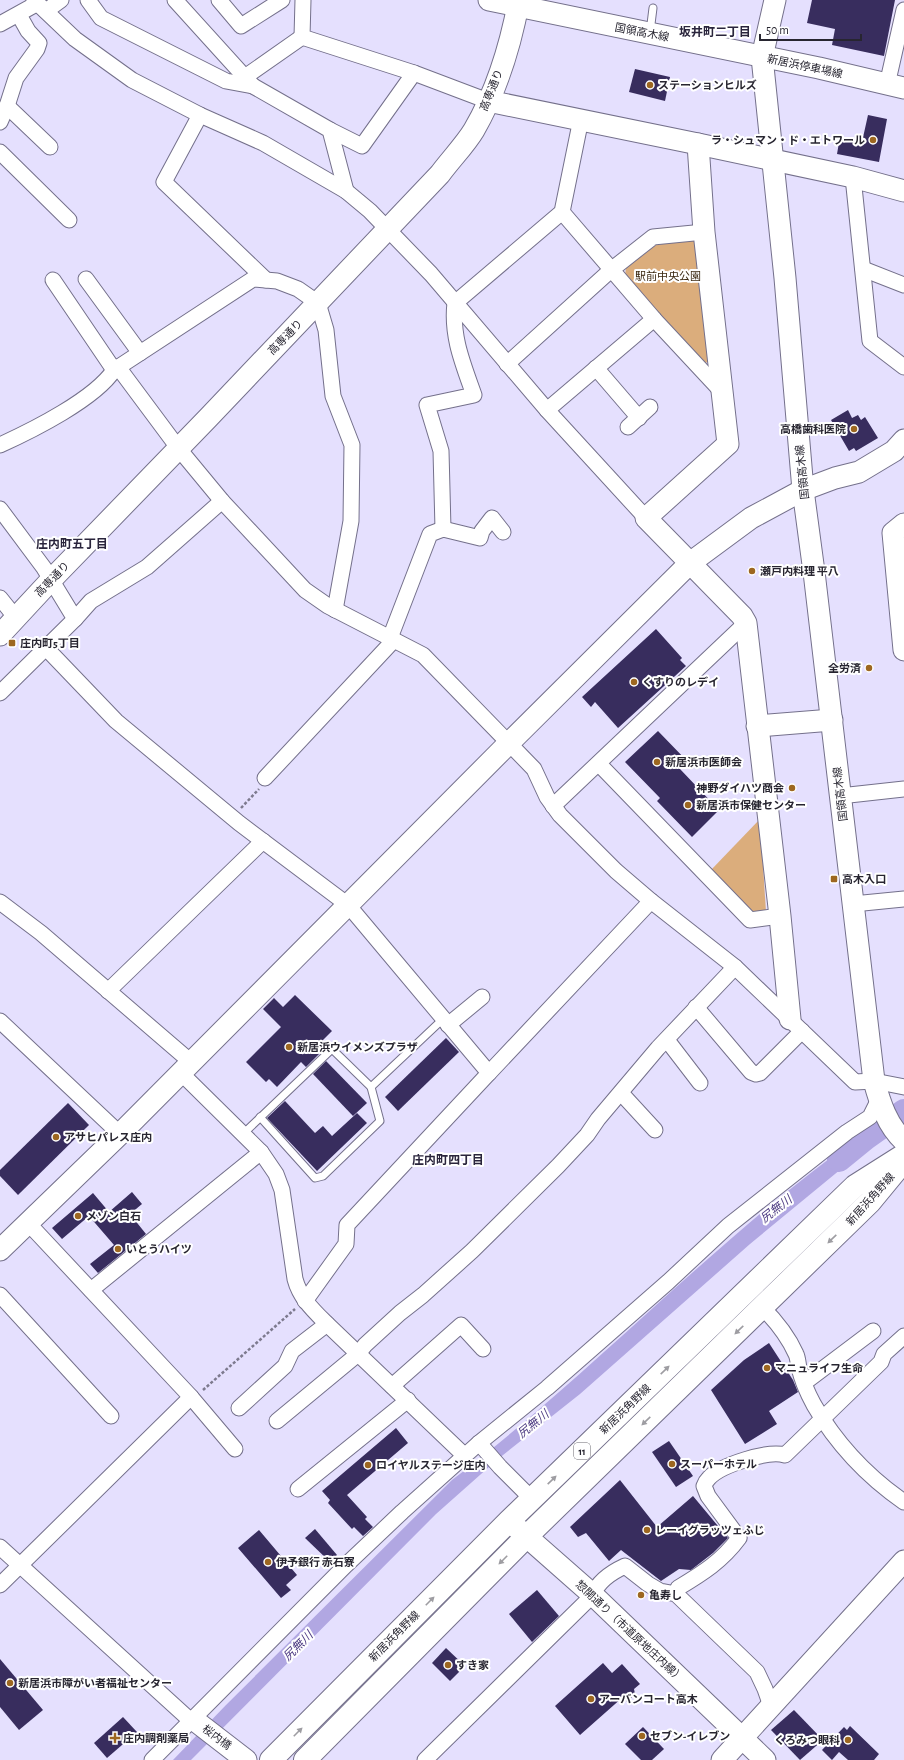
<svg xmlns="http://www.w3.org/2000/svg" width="904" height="1760" viewBox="0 0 904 1760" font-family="'Alegreya Sans','Noto Sans JP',sans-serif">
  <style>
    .green { fill: #dbad7c }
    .water { fill: #b1a7e2 }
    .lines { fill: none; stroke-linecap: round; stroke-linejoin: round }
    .river { stroke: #b1a7e2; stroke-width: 24 }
    .building { fill: #382d5e }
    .lane-casing { stroke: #74708b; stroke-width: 9 }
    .street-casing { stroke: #74708b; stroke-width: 17 }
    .secondary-casing { stroke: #74708b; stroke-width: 23 }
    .primary-casing { stroke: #74708b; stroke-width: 24 }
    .path { stroke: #7d7a8e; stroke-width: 2.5; stroke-dasharray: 3 2; stroke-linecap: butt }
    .lane { stroke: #fff; stroke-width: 7 }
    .street { stroke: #fff; stroke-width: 15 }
    .secondary { stroke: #fff; stroke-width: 21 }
    .primary { stroke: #fff; stroke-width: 22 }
    .oneway { fill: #9e9da2 }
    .poi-dot { fill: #9d6720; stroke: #fff; stroke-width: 1.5 }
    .labels { text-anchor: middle; stroke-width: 4; stroke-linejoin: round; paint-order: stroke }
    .shield { fill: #fff; stroke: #68666e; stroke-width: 1 }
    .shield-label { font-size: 10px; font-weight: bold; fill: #272530 }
    .street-label { font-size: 11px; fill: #272530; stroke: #fff }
    .poi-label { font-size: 11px; font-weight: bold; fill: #272530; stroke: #fff; text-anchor: start }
    .park-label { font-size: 11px; fill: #3b2811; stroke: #fff }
    .neighbourhood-label { font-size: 12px; font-weight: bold; fill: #2a253c; stroke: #fff }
    .water-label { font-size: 12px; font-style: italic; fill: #4d3b82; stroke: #fff }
  </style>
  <rect width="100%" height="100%" fill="#e5e0fe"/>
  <g class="green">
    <path d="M692,239L697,243L710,361L703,364L625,275L626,268L656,245Z"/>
    <path d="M760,819L766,912L754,916L711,870Z"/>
  </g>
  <path class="water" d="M865,1132L864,1148L852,1160L750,1244L580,1394L498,1459L436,1514L191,1760H173L226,1705L452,1480C551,1405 639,1318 733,1237C775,1200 820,1165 865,1132Z"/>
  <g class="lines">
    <path class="river" d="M839,1160L866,1138L904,1111"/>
  </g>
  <g class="building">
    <path d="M812,0H895L884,56L832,45L835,29L807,23Z"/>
    <path d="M635,69L670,77L665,101L629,92Z"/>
    <path d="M868,115L887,119L879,162L837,154L840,137L862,142Z"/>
    <path d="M848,410L852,418L858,415L861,420L865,417L878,438L856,451L854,448L849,451L831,420Z"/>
    <path d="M656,629L682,658L680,660L686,666L618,728L595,702L591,707L582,697Z"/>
    <path d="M658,731L688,762L680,769L719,810L692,837L657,801L660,798L625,762Z"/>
    <path d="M295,995L332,1031L314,1049L319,1054L306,1067L301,1062L277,1087L269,1079L266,1082L246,1062L281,1027L263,1009L274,998L283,1007Z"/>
    <path d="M446,1038L459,1052L398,1111L385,1097Z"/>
    <path d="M326,1061L367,1103L353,1116L313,1074Z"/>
    <path d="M285,1101L315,1133L323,1126L332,1136L357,1113L367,1123L317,1171L267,1118Z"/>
    <path d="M68,1103L89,1125L18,1195L0,1176V1170Z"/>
    <path d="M132,1192L142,1204L130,1214L146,1234L98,1273L90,1264L114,1245L89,1216L62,1239L52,1228L93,1193L109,1212Z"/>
    <path d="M769,1343L793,1380L798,1392L769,1411L777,1424L745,1444L711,1390L744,1360Z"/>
    <path d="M396,1428L408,1443L347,1495L367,1517L365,1519L373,1527L363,1536L354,1527L352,1529L328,1503L330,1500L322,1491Z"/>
    <path d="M669,1441L693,1476L676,1487L652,1452Z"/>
    <path d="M620,1480L657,1527L693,1496L728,1538L713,1553L691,1570L679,1569L661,1581L621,1550L609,1561L586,1533L578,1537L570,1527Z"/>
    <path d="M315,1529L337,1555L330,1562L305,1538Z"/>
    <path d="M259,1530L297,1575L286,1585L291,1590L281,1598L238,1548Z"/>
    <path d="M537,1590L559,1616L532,1642L509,1614Z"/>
    <path d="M446,1648L465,1666L450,1681L432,1663Z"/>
    <path d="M0,1659L43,1710L19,1730L0,1707Z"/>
    <path d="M603,1663L612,1673L622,1664L640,1684L634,1689L635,1694L627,1702L623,1697L580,1735L555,1706Z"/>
    <path d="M794,1710L823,1740L800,1760L771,1730Z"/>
    <path d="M123,1717L137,1732L107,1758L94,1743Z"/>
    <path d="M850,1726L879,1754L874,1760H848L839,1752L832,1760L822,1750L844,1727L847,1730Z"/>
    <path d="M643,1727L664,1749L652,1760H641L625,1744Z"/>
  </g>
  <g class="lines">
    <defs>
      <g id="lane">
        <path d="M650,32L653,8"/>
        <path d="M260,1117L315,1178L323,1176L380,1121L371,1087"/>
        <path d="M243,1134L332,1049L371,1087L443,1019"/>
      </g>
      <g id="street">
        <path d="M34,0L75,39L132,80L200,115L263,143L346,191L370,211L431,274L547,410L646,518"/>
        <path d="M88,0L101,18L226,81L253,86L330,130L346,191"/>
        <path d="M175,0L253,86"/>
        <path d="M219,0L241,26L282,0"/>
        <path d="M303,0L302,37L414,73L488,101"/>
        <path d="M46,11L61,0"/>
        <path d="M0,24L38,3"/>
        <path d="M245,77L302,37"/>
        <path d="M887,85L904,10"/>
        <path d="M7,106L50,147"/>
        <path d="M200,115L164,182L266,280"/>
        <path d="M0,122L7,106L16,78L37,49L39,43L28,31L19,15"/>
        <path d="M330,130L362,146L414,73"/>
        <path d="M0,152L69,220"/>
        <path d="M853,177L870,341L904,367"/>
        <path d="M562,212L654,319L722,392"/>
        <path d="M863,269L904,285"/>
        <path d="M86,279L140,353"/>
        <path d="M53,280L114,370"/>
        <path d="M507,364L611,270L653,237L704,232"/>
        <path d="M118,367L179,449L222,501L305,590L328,606L423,655L534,769L547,797L560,815L616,871L651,901L735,967L855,1082L874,1081L904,1087"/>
        <path d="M596,368L639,418"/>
        <path d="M547,410L654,319"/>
        <path d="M628,427L650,407"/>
        <path d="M0,445C33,430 95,399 114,370L253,279L277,281L298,289L318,303L326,330L333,396L352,445L351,521L335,610"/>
        <path d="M0,509L44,568L75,619L0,693"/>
        <path d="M443,529L441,451L427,405L474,395C463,364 451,336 455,303L562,212L581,119"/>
        <path d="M0,598L16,618"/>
        <path d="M75,619L91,601L147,567L222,501"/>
        <path d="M390,638L430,534L443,529L480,538L482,531L492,518L503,532"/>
        <path d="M46,648L116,721L239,823L348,905L489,1073L347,1225L346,1244L305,1301"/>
        <path d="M599,764L750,920L780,916"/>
        <path d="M265,778L394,640"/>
        <path d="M840,796L904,789"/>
        <path d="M553,806L746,623"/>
        <path d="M0,902L41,933L191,1062"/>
        <path d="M853,904L904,899"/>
        <path d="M108,991L263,841"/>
        <path d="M696,1007L751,1072L756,1074L760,1073L802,1031"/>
        <path d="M0,1021L120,1134"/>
        <path d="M448,1025L482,997"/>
        <path d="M667,1040L700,1083"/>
        <path d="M181,1073L261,1152L276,1174L282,1190L295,1279C300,1298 313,1310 327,1324L465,1456"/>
        <path d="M489,1073L651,901"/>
        <path d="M621,1093L655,1130"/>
        <path d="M91,1290L261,1152"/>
        <path d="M0,1295L111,1416"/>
        <path d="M762,1307C775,1320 788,1336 796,1354C798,1358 798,1364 799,1368C802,1380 808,1394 814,1405C836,1443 868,1477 904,1502"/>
        <path d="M804,1383L873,1331"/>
        <path d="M392,1386L461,1325L483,1349"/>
        <path d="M191,1397L235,1449"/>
        <path d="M239,1408L285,1366L292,1351L327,1324"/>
        <path d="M277,1421L358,1354L365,1345L400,1313L423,1295L472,1251L558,1166L587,1135L598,1119L658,1048L735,967"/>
        <path d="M479,1443L500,1467L532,1499"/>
        <path d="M298,1489L408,1400"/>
        <path d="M0,1547L191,1721L198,1723"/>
        <path d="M0,1585L191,1397L28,1223"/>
        <path d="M676,1594L678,1588C703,1573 722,1561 739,1538L708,1496L704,1486C705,1483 707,1480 709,1478C721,1465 768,1450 785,1455L881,1362L884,1354L904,1336"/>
        <path d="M152,1760L346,1565L402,1512L479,1443L547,1388L668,1282L728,1226L847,1132L870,1117L879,1099"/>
        <path d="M425,1760L593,1595C598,1581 612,1572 625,1566L648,1584L660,1591L676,1594L757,1672L765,1689L771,1706"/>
      </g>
      <g id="secondary">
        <path d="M489,0L819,68L904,88"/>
        <path d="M775,0L762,57L785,278L803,490L814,572L874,1081C880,1103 887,1125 904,1141"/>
        <path d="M488,101L698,144L704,232L728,444L646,518L742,616L746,623L780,916L790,1019"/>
        <path d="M698,144L853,177L904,191"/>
        <path d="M904,524L893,533L904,650"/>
        <path d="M0,635L51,580L208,418L440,174C451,159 465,145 474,130C496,92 511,43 519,0"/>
        <path d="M757,726L832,720"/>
        <path d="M0,1250L120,1134L509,743L690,563L751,518L803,490L835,478L859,472L894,451L904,440"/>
        <path d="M509,1521L593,1595L765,1760"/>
        <path d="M198,1723L246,1760"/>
        <path d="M722,1760L904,1561"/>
      </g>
      <g id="primary">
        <path d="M271,1760L509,1521L855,1186L904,1155"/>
        <path d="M305,1760L526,1537L870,1202L902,1163"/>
      </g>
    </defs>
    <use href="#lane" class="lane-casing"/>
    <use href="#street" class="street-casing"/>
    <use href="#secondary" class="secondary-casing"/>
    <use href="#primary" class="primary-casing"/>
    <g class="path">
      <path d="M241,808L259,789"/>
      <path d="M203,1390L295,1309"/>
    </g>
    <use href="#lane" class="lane"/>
    <use href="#street" class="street"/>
    <use href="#secondary" class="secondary"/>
    <use href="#primary" class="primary"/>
  </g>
  <defs><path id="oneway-solid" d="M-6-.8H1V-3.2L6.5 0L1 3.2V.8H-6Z"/></defs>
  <g class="oneway">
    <use href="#oneway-solid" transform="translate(832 1239) rotate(136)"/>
    <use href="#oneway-solid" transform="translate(739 1330) rotate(136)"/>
    <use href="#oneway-solid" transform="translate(665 1370) rotate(-44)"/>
    <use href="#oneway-solid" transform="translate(646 1421) rotate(136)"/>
    <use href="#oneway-solid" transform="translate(552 1480) rotate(-44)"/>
    <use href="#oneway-solid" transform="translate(503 1560) rotate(135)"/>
    <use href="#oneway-solid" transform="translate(430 1601) rotate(-45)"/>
    <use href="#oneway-solid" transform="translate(298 1732) rotate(-45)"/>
  </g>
  <g class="poi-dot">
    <circle cx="650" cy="85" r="4"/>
    <circle cx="873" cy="140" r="4"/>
    <circle cx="854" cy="429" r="4"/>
    <circle cx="752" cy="571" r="4"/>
    <rect x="8" y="639" width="8" height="8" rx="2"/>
    <circle cx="869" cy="668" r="4"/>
    <circle cx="634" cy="682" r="4"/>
    <circle cx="657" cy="762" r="4"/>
    <circle cx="792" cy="788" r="4"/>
    <circle cx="688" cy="805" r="4"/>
    <rect x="830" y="875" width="8" height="8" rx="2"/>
    <circle cx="289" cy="1047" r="4"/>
    <circle cx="56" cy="1137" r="4"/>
    <circle cx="78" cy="1216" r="4"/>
    <circle cx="118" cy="1249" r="4"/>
    <circle cx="767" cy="1368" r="4"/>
    <circle cx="672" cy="1464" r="4"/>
    <circle cx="368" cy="1465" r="4"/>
    <circle cx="647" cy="1530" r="4"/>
    <circle cx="268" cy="1562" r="4"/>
    <circle cx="641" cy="1595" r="4"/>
    <circle cx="448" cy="1665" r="4"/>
    <circle cx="10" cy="1683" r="4"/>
    <circle cx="591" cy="1699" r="4"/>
    <circle cx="642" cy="1736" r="4"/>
    <path d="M113 1732h4v4h4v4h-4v4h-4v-4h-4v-4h4z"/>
    <circle cx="848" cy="1740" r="4"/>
  </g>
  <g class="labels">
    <rect class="shield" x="574" y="1443" width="16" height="16" rx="3"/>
    <g class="shield-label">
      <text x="582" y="1455">11</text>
    </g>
    <g class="street-label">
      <text transform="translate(642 32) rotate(11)" y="4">国領高木線</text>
      <text transform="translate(805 66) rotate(12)" y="4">新居浜停車場線</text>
      <text transform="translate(491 90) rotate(-68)" y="4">高専通り</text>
      <text transform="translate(285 337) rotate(-46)" y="4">高専通り</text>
      <text transform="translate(802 472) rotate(-96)" y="4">国領高木線</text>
      <text transform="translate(52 579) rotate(-46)" y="4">高専通り</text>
      <text transform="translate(840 794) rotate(-97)" y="4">国領高木線</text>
      <text transform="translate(870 1199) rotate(-48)" y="4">新居浜角野線</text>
      <text transform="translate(625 1409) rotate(-44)" y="4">新居浜角野線</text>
      <text transform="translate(630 1631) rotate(43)" y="4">惣開通り（市道原地庄内線）</text>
      <text transform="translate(394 1636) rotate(-45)" y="4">新居浜角野線</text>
      <text transform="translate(217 1737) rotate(37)" y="4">桜内橋</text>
    </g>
    <g class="poi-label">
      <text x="658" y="89">ステーションヒルズ</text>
      <text x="865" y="144" text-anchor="end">ラ・シュマン・ド・エトワール</text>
      <text x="846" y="433" text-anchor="end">高橋歯科医院</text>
      <text x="760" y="575">瀬戸内料理 平八</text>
      <text x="20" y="647">庄内町5丁目</text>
      <text x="861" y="672" text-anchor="end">全労済</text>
      <text x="642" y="686">くすりのレデイ</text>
      <text x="665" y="766">新居浜市医師会</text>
      <text x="784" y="792" text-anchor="end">神野ダイハツ商会</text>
      <text x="696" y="809">新居浜市保健センター</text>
      <text x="842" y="883">高木入口</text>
      <text x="297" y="1051">新居浜ウイメンズプラザ</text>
      <text x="64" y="1141">アサヒパレス庄内</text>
      <text x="86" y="1220">メゾン白石</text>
      <text x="126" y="1253">いとうハイツ</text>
      <text x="775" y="1372">マニュライフ生命</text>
      <text x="680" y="1468">スーパーホテル</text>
      <text x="376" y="1469">ロイヤルステージ庄内</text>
      <text x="655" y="1534">レーイグラッツェふじ</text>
      <text x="276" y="1566">伊予銀行 赤石寮</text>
      <text x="649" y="1599">亀寿し</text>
      <text x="456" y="1669">すき家</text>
      <text x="18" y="1687">新居浜市障がい者福祉センター</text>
      <text x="599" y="1703">アーバンコート高木</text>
      <text x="650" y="1740">セブン-イレブン</text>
      <text x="123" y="1742">庄内調剤薬局</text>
      <text x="840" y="1744" text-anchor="end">くろみつ眼科</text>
    </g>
    <g class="park-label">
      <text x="668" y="280">駅前中央公園</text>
    </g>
    <g class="neighbourhood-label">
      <text x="715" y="36">坂井町二丁目</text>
      <text x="72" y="548">庄内町五丁目</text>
      <text x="448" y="1164">庄内町四丁目</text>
    </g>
    <g class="water-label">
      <text transform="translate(776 1209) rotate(-38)" y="4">尻無川</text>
      <text transform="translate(533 1424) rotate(-39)" y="4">尻無川</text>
      <text transform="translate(298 1646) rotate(-45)" y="4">尻無川</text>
    </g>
  </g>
  <path d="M760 34v6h101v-6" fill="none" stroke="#272530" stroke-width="2"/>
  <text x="766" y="34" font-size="12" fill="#272530" stroke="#ffffff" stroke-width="3" paint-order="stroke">50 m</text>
</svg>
